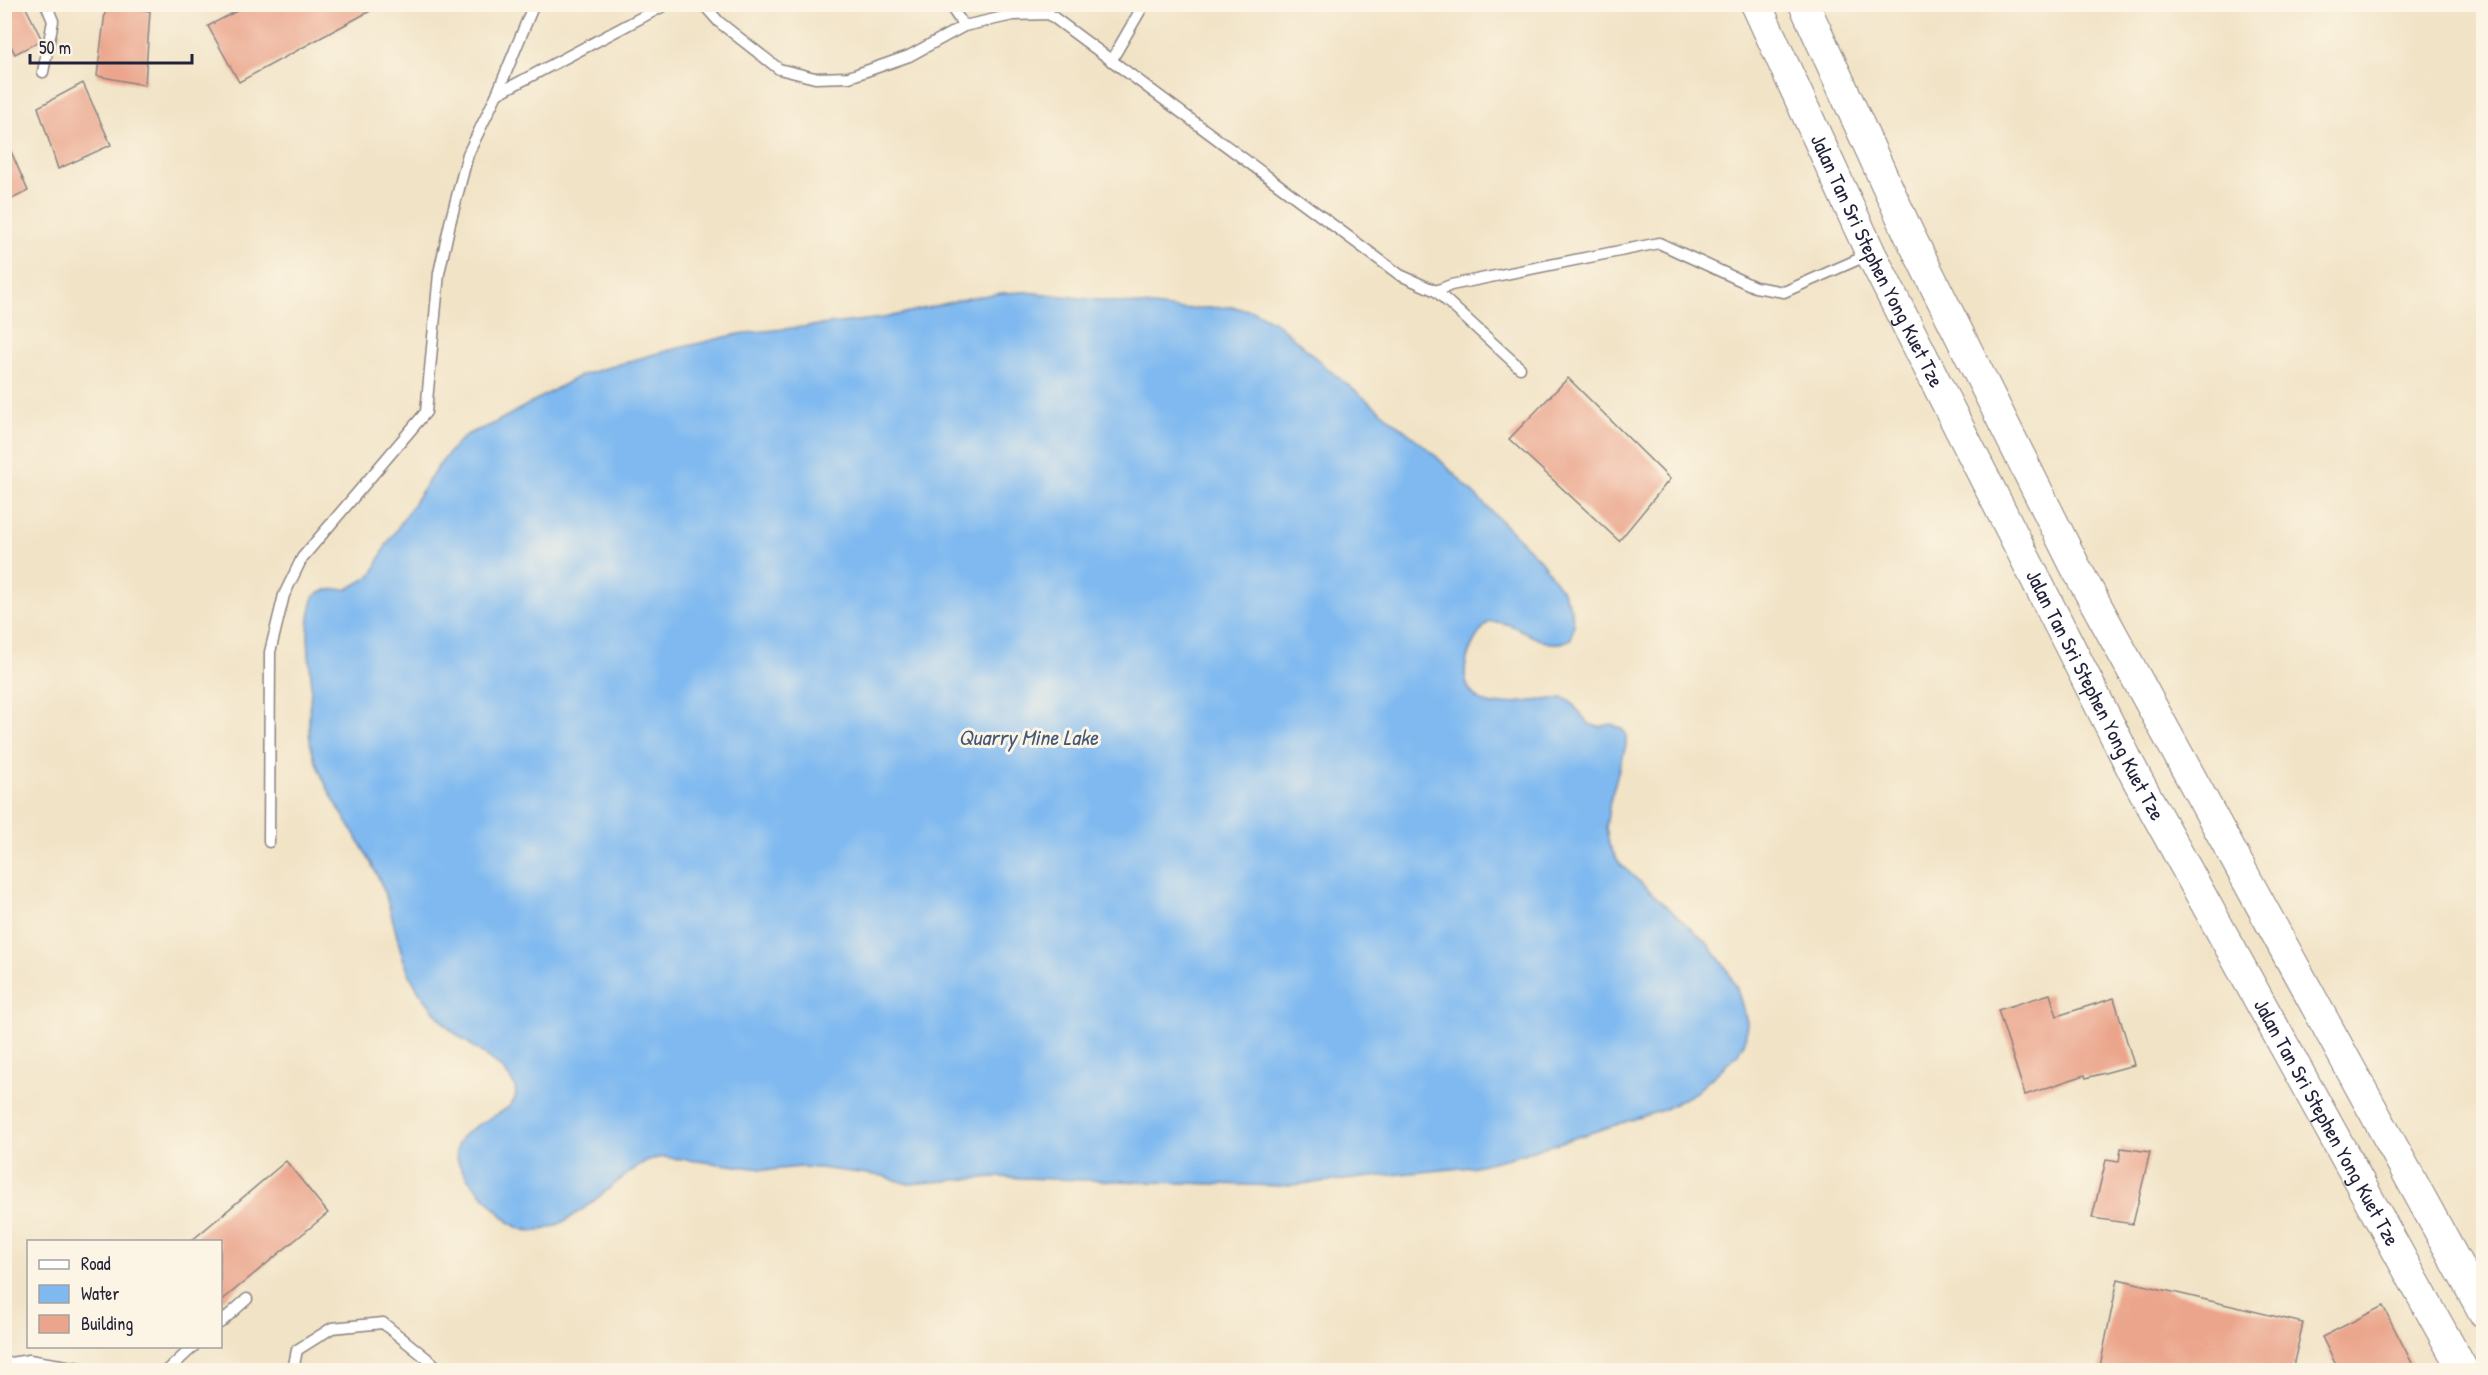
<svg xmlns="http://www.w3.org/2000/svg" width="2488" height="1375" viewBox="0 0 2488 1375" font-family="'Patrick Hand',sans-serif">
  <style>
    .water { fill: #7fb9f0; stroke: #506e96; stroke-width: 1.5 }
    .building { fill: #eba58c }
    .lines { fill: none; stroke-linecap: round; stroke-linejoin: round }
    .lane-casing { stroke: #8a8280; stroke-width: 13 }
    .secondary-casing { stroke: #8a8280; stroke-width: 32 }
    .lane { stroke: #fff; stroke-width: 10 }
    .secondary { stroke: #fff; stroke-width: 30 }
    .labels { text-anchor: middle; stroke-width: 6; stroke-linejoin: round; paint-order: stroke }
    .street-label { font-size: 21px; fill: #22223b; stroke: #fcf5e5 }
    .water-label { font-size: 22px; font-style: italic; fill: #43577a; stroke: #fcf5e5 }
  </style>
  <rect width="100%" height="100%" fill="#fcf5e5"/>
  <filter id="ink" filterUnits="userSpaceOnUse"><feTurbulence type="fractalNoise" baseFrequency=".0167" numOctaves="2"/><feDisplacementMap in="SourceGraphic" scale="12" xChannelSelector="R" yChannelSelector="G"/><feConvolveMatrix kernelMatrix="1 2 1 2 8 2 1 2 1" color-interpolation-filters="sRGB"/></filter>
  <filter id="wash" filterUnits="userSpaceOnUse"><feTurbulence type="fractalNoise" baseFrequency=".008" numOctaves="4" result="noise"/><feDisplacementMap in="SourceGraphic" scale="24" xChannelSelector="R" yChannelSelector="G"/><feGaussianBlur stdDeviation="1.35" result="paint"/><feColorMatrix in="noise" values="0 0 0 0 0 0 0 0 0 0 0 0 0 0 0 0 0 1.4 0 .05"/><feComposite in="paint" operator="in"/></filter>
  <g filter="url(#wash)">
    <rect width="100%" height="100%" fill="#f1e3c6"/>
    <path class="water" d="M1026,292L1179,309L1231,307L1254,311L1278,324L1328,369L1433,453L1540,560L1562,590L1571,609L1574,625L1571,639C1539,655 1522,619 1489,622C1465,644 1449,694 1492,705L1564,698L1571,702L1589,724L1599,727L1612,724L1622,729L1626,734V745L1610,801L1606,827L1609,845L1620,864L1708,944L1726,968L1737,989L1747,1022L1745,1041L1737,1055L1696,1092L1663,1110L1517,1156L1471,1167L1281,1186L994,1177L908,1184L883,1176L820,1168L800,1167L770,1170L664,1157C658,1158 651,1159 646,1161C614,1178 558,1246 519,1228C505,1222 493,1205 482,1194C403,1117 533,1127 514,1085C504,1063 469,1046 451,1030C439,1019 429,1004 419,991C398,960 396,920 382,886C363,839 323,795 311,746C306,723 312,701 311,677C309,650 304,621 315,595L326,590L348,589L372,575L385,547L437,468L455,445L468,434L491,425L579,376L658,353L738,334L884,318L969,298L1002,293Z"/>
    <g id="blocks">
      <g class="building">
        <path d="M4,4H24L42,40L15,54L4,32Z"/>
        <path d="M250,4H383L239,82L208,26Z"/>
        <path d="M106,5L150,11L145,85L97,76Z"/>
        <path d="M83,83L111,145L58,169L38,107Z"/>
        <path d="M4,135L28,191L4,203Z"/>
        <path d="M1568,378L1670,479L1619,541L1509,439Z"/>
        <path d="M2050,994L2057,1016L2114,998L2134,1065L2086,1078L2085,1075L2025,1095L1998,1010Z"/>
        <path d="M2121,1148L2150,1152L2133,1224L2092,1218L2106,1160L2119,1162Z"/>
        <path d="M286,1161L328,1213L220,1302V1242H190Z"/>
        <path d="M2118,1279L2303,1323L2292,1371H2099Z"/>
        <path d="M2383,1306L2416,1371H2339L2322,1337Z"/>
      </g>
    </g>
  </g>
  <g filter="url(#ink)">
    <use href="#blocks" fill-opacity="0" stroke="#8a8280" stroke-width="1.5"/>
    <g class="lines">
      <defs>
        <g id="lane">
          <path d="M534,4L497,94L667,4"/>
          <path d="M703,4L719,22L779,69L815,78L849,77L909,56L964,26L1013,15L1049,14L1400,275L1436,291L1451,285L1659,243L1755,287L1784,292L1868,255"/>
          <path d="M949,4L964,26"/>
          <path d="M1111,61L1144,4"/>
          <path d="M43,72L53,21L46,4"/>
          <path d="M1436,291L1520,368"/>
          <path d="M269,842L270,652L284,595L302,558L426,412L439,273L450,223L468,154L497,94"/>
          <path d="M220,1323L247,1299"/>
          <path d="M4,1364L29,1360L92,1370"/>
          <path d="M168,1370L194,1346"/>
          <path d="M293,1370L297,1350L332,1328L383,1323L441,1370"/>
        </g>
        <g id="secondary">
          <path id="s1" d="M1756,4L1871,254L2137,779L2463,1370"/>
          <path d="M1804,4L1909,234L2075,566L2484,1313"/>
        </g>
      </defs>
      <use href="#lane" class="lane-casing"/>
      <use href="#secondary" class="secondary-casing"/>
      <use href="#lane" class="lane"/>
      <use href="#secondary" class="secondary"/>
    </g>
  </g>
  <g class="labels">
    <g class="street-label">
      <text dy="7" stroke="none"><textPath href="#s1" startOffset="284">Jalan Tan Sri Stephen Yong Kuet Tze</textPath></text>
      <text dy="7" stroke="none"><textPath href="#s1" startOffset="770">Jalan Tan Sri Stephen Yong Kuet Tze</textPath></text>
      <text dy="7" stroke="none"><textPath href="#s1" startOffset="1256">Jalan Tan Sri Stephen Yong Kuet Tze</textPath></text>
    </g>
    <g class="water-label">
      <text x="1028" y="745">Quarry Mine Lake</text>
    </g>
  </g>
  <rect width="2488" height="1375" fill="none" stroke="#fcf5e5" stroke-width="24"/>
  <rect x="27" y="1240" width="195" height="108" fill="#fcf5e5" stroke="#a5a1a1" stroke-width="1.5"/>
  <rect x="39" y="1260" width="30" height="9" fill="#ffffff" stroke="#a5a1a1" stroke-width="1.5"/>
  <text x="81" y="1270" font-size="18" fill="#22223b">Road</text>
  <rect x="39" y="1285" width="30" height="18" fill="#7fb9f0" stroke="#a5a1a1" stroke-width="1.5"/>
  <text x="81" y="1300" font-size="18" fill="#22223b">Water</text>
  <rect x="39" y="1315" width="30" height="18" fill="#eba58c" stroke="#a5a1a1" stroke-width="1.5"/>
  <text x="81" y="1330" font-size="18" fill="#22223b">Building</text>
  <path d="M30 54v9h162v-9" fill="none" stroke="#22223b" stroke-width="3"/>
  <text x="39" y="54" font-size="18" fill="#22223b" stroke="#fcf5e5" stroke-width="4.5" paint-order="stroke">50 m</text>
</svg>
